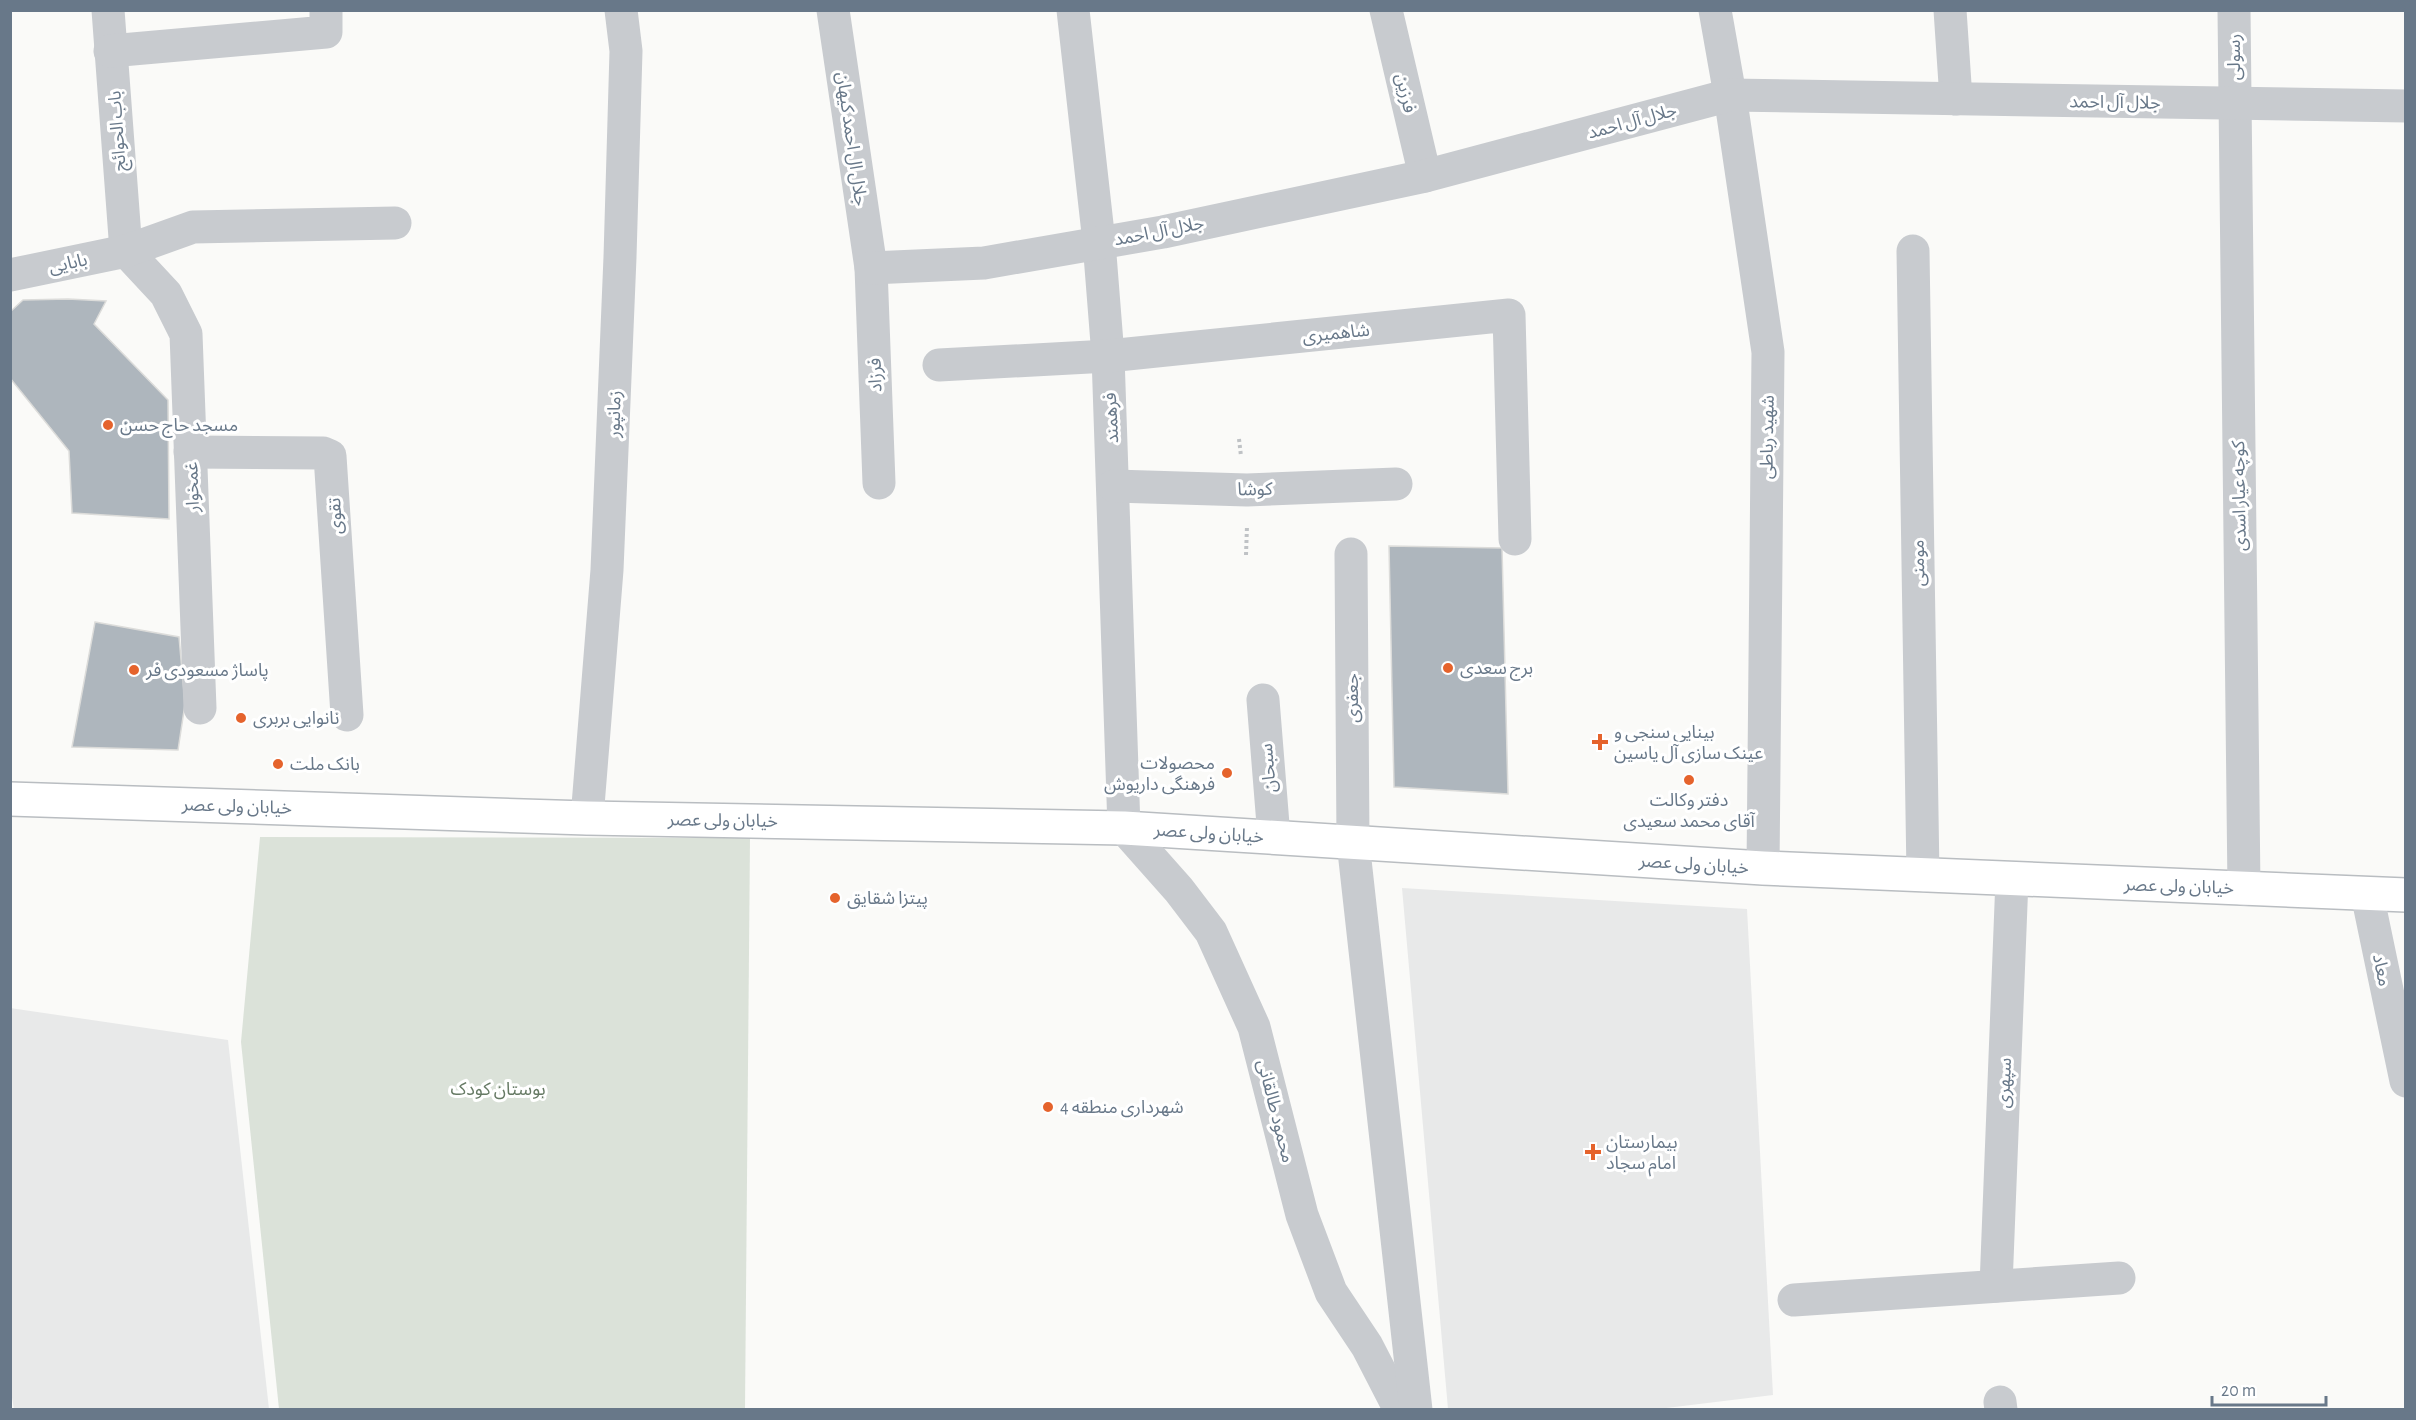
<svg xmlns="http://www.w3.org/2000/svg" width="2416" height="1420" viewBox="0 0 2416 1420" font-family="'Alegreya Sans','Noto Sans Arabic',sans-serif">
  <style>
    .built { fill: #e8e9e9 }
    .green { fill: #dbe2d9 }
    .building { fill: #aeb6bd; stroke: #dcdcda; stroke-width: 1.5 }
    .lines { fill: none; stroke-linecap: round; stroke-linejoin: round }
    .major-casing { stroke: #b9bdc1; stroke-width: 36 }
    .path { stroke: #bfc2c5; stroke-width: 4; stroke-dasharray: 3 3; stroke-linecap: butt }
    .minor { stroke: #c8cbcf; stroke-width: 33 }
    .major { stroke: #fff; stroke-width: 33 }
    .poi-dot { fill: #e5632c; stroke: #fff; stroke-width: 2 }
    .labels { text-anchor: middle; stroke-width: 6; stroke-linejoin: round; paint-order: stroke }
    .street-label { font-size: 18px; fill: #687889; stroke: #fff }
    .poi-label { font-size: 18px; fill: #687889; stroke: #fff; text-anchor: start }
    .park-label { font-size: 18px; fill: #667a64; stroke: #fff }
  </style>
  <rect width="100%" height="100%" fill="#fafaf8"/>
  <g class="built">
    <path d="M1402,888L1747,909L1773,1395L1650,1410L1448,1409Z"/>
    <path d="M10,1008L228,1040L269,1409H14L10,1387Z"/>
  </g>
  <path class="green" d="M260,837L750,838L745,1409H279L241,1042Z"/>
  <g class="building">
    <path d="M68,299L106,301L94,324L168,400L169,519L72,513L69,451L10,378V312L23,300Z"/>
    <path d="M1389,546L1502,548L1508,794L1394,787Z"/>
    <path d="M95,622L179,637L185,704L178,750L72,747Z"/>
  </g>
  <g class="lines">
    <defs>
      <path id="major" d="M10,799L587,818L1124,828L1763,868L2406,895"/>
    </defs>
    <use href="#major" class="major-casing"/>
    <g class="path">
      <path d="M1239,439L1241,456"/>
      <path d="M1246,555L1247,526"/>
    </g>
    <g class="minor">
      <path d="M108,10L126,251"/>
      <path d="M833,10L871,268L879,483"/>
      <path d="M1073,10L1099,242L1108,356L1124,828L1179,890L1211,932L1254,1027L1302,1215L1331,1292L1367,1346L1400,1410"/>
      <path d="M1386,10L1425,176"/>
      <path d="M1715,10L1730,95L1768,352L1763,868"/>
      <path d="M1950,10L1956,99"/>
      <path d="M2234,10L2244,889"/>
      <path d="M110,51L326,32V10"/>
      <path d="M126,251L166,294L186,334L200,708"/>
      <path d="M1913,251L1923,875"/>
      <path d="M871,268L984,263L1163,232L1425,176L1730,95L2406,106"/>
      <path d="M10,275L126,251L193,227L395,223"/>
      <path d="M939,365L1108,356L1509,315L1515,539"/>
      <path d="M190,452L323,453L330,456L347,715"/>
      <path d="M1114,486L1247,490L1396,484"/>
      <path d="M1351,554L1353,842L1416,1410"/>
      <path d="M1263,700L1274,837"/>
      <path d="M587,818L607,570L620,257L626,51L621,10"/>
      <path d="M2367,894L2406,1081"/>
      <path d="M1996,1286L2012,879"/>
      <path d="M1794,1300L2119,1278"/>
      <path d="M2000,1402L2001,1410"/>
    </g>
    <use href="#major" class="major"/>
  </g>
  <g class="poi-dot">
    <circle cx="108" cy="425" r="6"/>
    <circle cx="1448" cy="668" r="6"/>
    <circle cx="134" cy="670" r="6"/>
    <circle cx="241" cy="718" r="6"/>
    <path d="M1597 733h6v6h6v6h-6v6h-6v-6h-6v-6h6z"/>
    <circle cx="278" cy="764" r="6"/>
    <circle cx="1227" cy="773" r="6"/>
    <circle cx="1689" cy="780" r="6"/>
    <circle cx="835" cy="898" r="6"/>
    <circle cx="1048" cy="1107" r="6"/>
    <path d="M1590 1143h6v6h6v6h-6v6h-6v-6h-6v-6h6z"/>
  </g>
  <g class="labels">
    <g class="street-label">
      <text transform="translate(2234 57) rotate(-90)" y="6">رسولی</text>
      <text transform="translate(1406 93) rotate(77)" y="6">فرزین</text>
      <text transform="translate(2115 102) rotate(1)" y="6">جلال آل احمد</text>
      <text transform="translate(1632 121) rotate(-15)" y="6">جلال آل احمد</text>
      <text transform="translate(117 131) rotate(-94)" y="6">باب الحوائج</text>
      <text transform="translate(852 139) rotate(82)" y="6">جلال ال احمد کیهان</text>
      <text transform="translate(1159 231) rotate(-11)" y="6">جلال آل احمد</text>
      <text transform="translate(68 263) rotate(-12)" y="6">بابایی</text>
      <text transform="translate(1336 333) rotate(-6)" y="6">شاهمیری</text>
      <text transform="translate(875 375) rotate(-92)" y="6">فرزاد</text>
      <text transform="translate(614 414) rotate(-88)" y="6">زمانپور</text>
      <text transform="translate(1111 418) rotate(-93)" y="6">فرهمند</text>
      <text transform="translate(1767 437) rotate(-89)" y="6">شهید رباطی</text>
      <text transform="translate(192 487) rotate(-92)" y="6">غمخوار</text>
      <text transform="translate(1255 489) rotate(-1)" y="6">کوشا</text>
      <text transform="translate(2239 496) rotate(-91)" y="6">کوچه عیار اسدی</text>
      <text transform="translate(335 516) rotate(-93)" y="6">تقوی</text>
      <text transform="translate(1918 563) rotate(-91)" y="6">مومنی</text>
      <text transform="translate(1352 698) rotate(-90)" y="6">جعفری</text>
      <text transform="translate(1268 768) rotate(-95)" y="6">سبحان</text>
      <text transform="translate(237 806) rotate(2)" y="6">خیابان ولی عصر</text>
      <text transform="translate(723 820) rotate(1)" y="6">خیابان ولی عصر</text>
      <text transform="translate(1209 833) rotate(4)" y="6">خیابان ولی عصر</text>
      <text transform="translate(1694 864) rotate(4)" y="6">خیابان ولی عصر</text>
      <text transform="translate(2179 886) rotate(2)" y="6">خیابان ولی عصر</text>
      <text transform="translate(2382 970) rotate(78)" y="6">معاد</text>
      <text transform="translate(2004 1083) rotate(-88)" y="6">سپهری</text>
      <text transform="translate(1276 1111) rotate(76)" y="6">محمود طالقانی</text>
    </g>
    <g class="poi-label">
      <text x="120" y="431">مسجد حاج حسن</text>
      <text x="1460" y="674">برج سعدی</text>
      <text x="146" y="676">پاساژ مسعودی فر</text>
      <text x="253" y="724">نانوایی بربری</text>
      <text x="1614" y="738">بینایی سنجی و<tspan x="1614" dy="21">عینک سازی آل یاسین</tspan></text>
      <text x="1215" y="769" text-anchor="end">محصولات<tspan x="1215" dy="21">فرهنگی داریوش</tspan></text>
      <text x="290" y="770">بانک ملت</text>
      <text x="1689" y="806" text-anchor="middle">دفتر وکالت<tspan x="1689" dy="21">آقای محمد سعیدی</tspan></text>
      <text x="847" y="904">پیتزا شقایق</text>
      <text x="1060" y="1113">شهرداری منطقه 4</text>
      <text x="1606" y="1148">بیمارستان<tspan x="1606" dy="21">امام سجاد</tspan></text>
    </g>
    <g class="park-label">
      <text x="498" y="1095">بوستان کودک</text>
    </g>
  </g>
  <rect width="2416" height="1420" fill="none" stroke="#687889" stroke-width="24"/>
  <path d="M2212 1396v9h114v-9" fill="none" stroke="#687889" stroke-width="3"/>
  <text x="2221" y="1396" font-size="18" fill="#687889" stroke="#ffffff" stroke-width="4.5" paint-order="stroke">20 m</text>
</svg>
